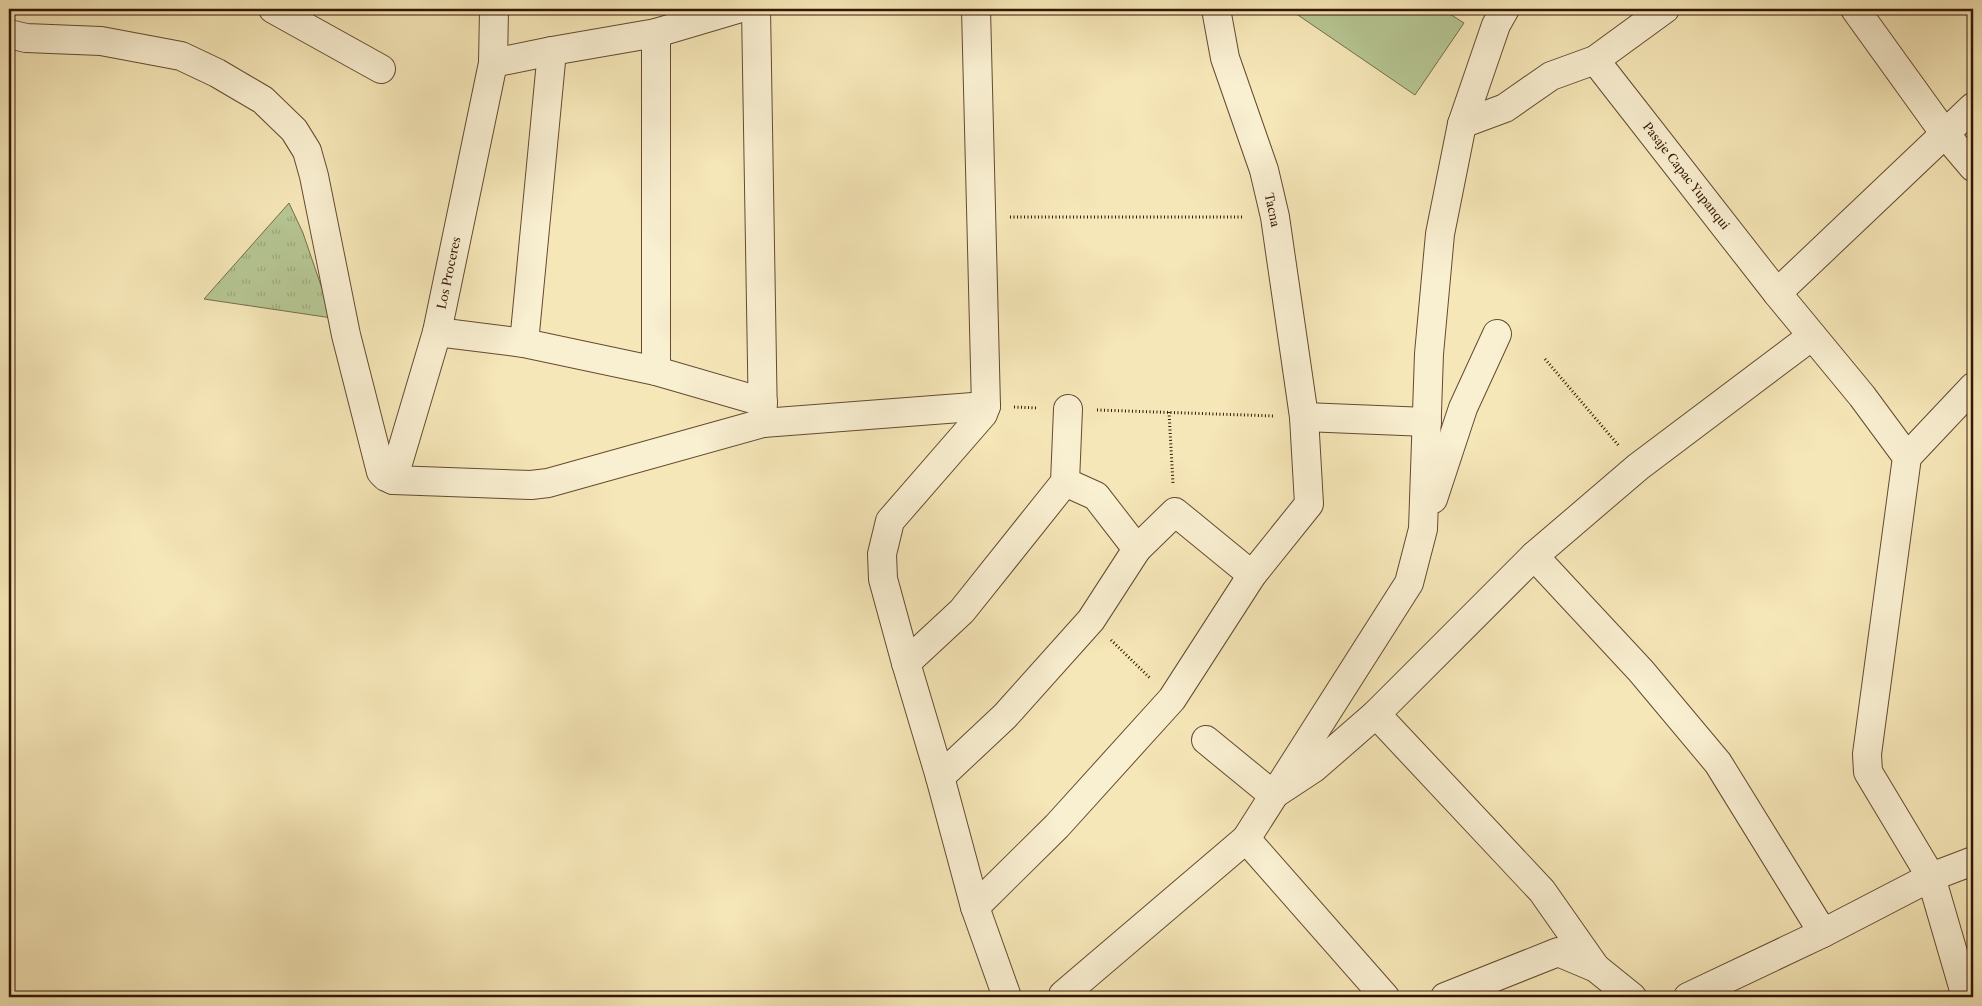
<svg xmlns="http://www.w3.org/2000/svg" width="1982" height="1006" viewBox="0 0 1982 1006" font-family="'Libre Caslon Text',serif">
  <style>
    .grass { fill: url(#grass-tufts); stroke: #756e4b }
    .pitch { fill: #b6c794; stroke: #756e4b }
    .building { fill: url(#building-hatch); stroke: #341602 }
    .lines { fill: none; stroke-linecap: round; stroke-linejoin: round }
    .minor-casing { stroke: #644a30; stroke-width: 30 }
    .path { stroke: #341602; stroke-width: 3; stroke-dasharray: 1 2.5; stroke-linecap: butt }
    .minor { stroke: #f9efd1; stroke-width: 28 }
    .labels { text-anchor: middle; stroke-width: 5; stroke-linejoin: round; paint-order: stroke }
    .street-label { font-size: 12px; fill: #341602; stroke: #f9efd1 }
  </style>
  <defs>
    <pattern id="grass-tufts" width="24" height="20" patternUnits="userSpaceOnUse" patternTransform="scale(1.25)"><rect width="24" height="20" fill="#b6c794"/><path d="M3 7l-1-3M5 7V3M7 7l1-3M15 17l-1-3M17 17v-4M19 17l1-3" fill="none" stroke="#9daa7e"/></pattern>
    <pattern id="building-hatch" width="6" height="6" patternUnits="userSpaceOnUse" patternTransform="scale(1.25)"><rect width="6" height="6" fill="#de9472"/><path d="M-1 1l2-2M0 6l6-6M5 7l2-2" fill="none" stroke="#b5785b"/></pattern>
  </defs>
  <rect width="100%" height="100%" fill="#f6e7b8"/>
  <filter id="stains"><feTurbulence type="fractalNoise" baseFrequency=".004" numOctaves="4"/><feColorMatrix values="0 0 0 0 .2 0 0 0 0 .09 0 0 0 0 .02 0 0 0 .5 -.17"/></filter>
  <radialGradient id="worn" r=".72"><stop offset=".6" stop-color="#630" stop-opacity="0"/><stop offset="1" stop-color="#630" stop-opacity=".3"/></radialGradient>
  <path class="grass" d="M289,203L303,233L332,318L204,299Z"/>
  <path class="pitch" d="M1293,9H1442L1464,23L1415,95L1292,11Z"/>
  <path class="building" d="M1973,931V952L1967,932Z"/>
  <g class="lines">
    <defs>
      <g id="minor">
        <path d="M273,9L381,69"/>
        <path d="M756,9L763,423"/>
        <path d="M976,9L986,406L983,414L890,521L882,554L883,579L906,663L940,777L975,907L1007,997"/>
        <path d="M1855,9L1945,134L1973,167"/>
        <path d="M9,34L26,38L101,41L181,56L217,73L263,100L294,130L307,151L314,176L346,335L381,472L386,477L393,480L531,485L548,483L763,423L986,406"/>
        <path d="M1595,60L1777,293L1862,396L1907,457L1867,754L1868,772L1931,877L1973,861"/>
        <path d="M493,63L552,51L656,33L737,9"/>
        <path d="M1462,124L1505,108L1551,76L1595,60L1665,9"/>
        <path d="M1777,293L1973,107"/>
        <path d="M437,332L524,343L656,371L763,402"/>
        <path d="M524,343L552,51"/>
        <path d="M656,371V33"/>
        <path d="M1304,417L1427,422"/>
        <path d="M1907,457L1973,387"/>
        <path d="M393,480L437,332L493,63L494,9"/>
        <path d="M1065,482L1096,496L1137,549"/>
        <path d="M1433,499L1463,408L1497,334"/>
        <path d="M1534,556L1641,671L1718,763L1823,933"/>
        <path d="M906,663L962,611L1065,482L1068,409"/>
        <path d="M1376,714L1542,891L1596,968"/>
        <path d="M1206,740L1273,795L1314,768L1376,714L1534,556L1638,467L1812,336"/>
        <path d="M940,777L1005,716L1091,620L1137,549L1175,512L1252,575"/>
        <path d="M1246,839L1385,997"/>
        <path d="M975,907L1057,826L1172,699L1252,575L1309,504L1304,417L1275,217L1264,170L1225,58L1216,9"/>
        <path d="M1064,997L1063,995L1246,839L1409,583L1423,529L1429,354L1440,234L1462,124L1496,25L1505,9"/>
        <path d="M1445,997L1558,952L1596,968L1632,997"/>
        <path d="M1688,997L1823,933L1931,877L1966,997"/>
      </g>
    </defs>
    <use href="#minor" class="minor-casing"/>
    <g class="path">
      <path d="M1010,217H1244"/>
      <path d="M1545,359L1619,446"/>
      <path d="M1014,407L1038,408"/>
      <path d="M1097,410L1275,416"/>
      <path d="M1169,412L1173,484"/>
      <path d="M1111,640L1151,679"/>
    </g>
    <use href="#minor" class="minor"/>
  </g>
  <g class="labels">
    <g class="street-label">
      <text transform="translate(1686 176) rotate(52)" y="4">Pasaje Capac Yupanqui</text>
      <text transform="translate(1272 210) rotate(78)" y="4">Tacna</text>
      <text transform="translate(449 273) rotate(-78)" y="4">Los Proceres</text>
    </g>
  </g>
  <rect width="1982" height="1006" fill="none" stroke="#f6e7b8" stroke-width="30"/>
  <rect x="10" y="10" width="1962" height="986" fill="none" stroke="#341602" stroke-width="2.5"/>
  <rect x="15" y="15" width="1952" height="976" fill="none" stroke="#341602"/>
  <rect width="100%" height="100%" filter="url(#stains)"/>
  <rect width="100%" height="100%" fill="url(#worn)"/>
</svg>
